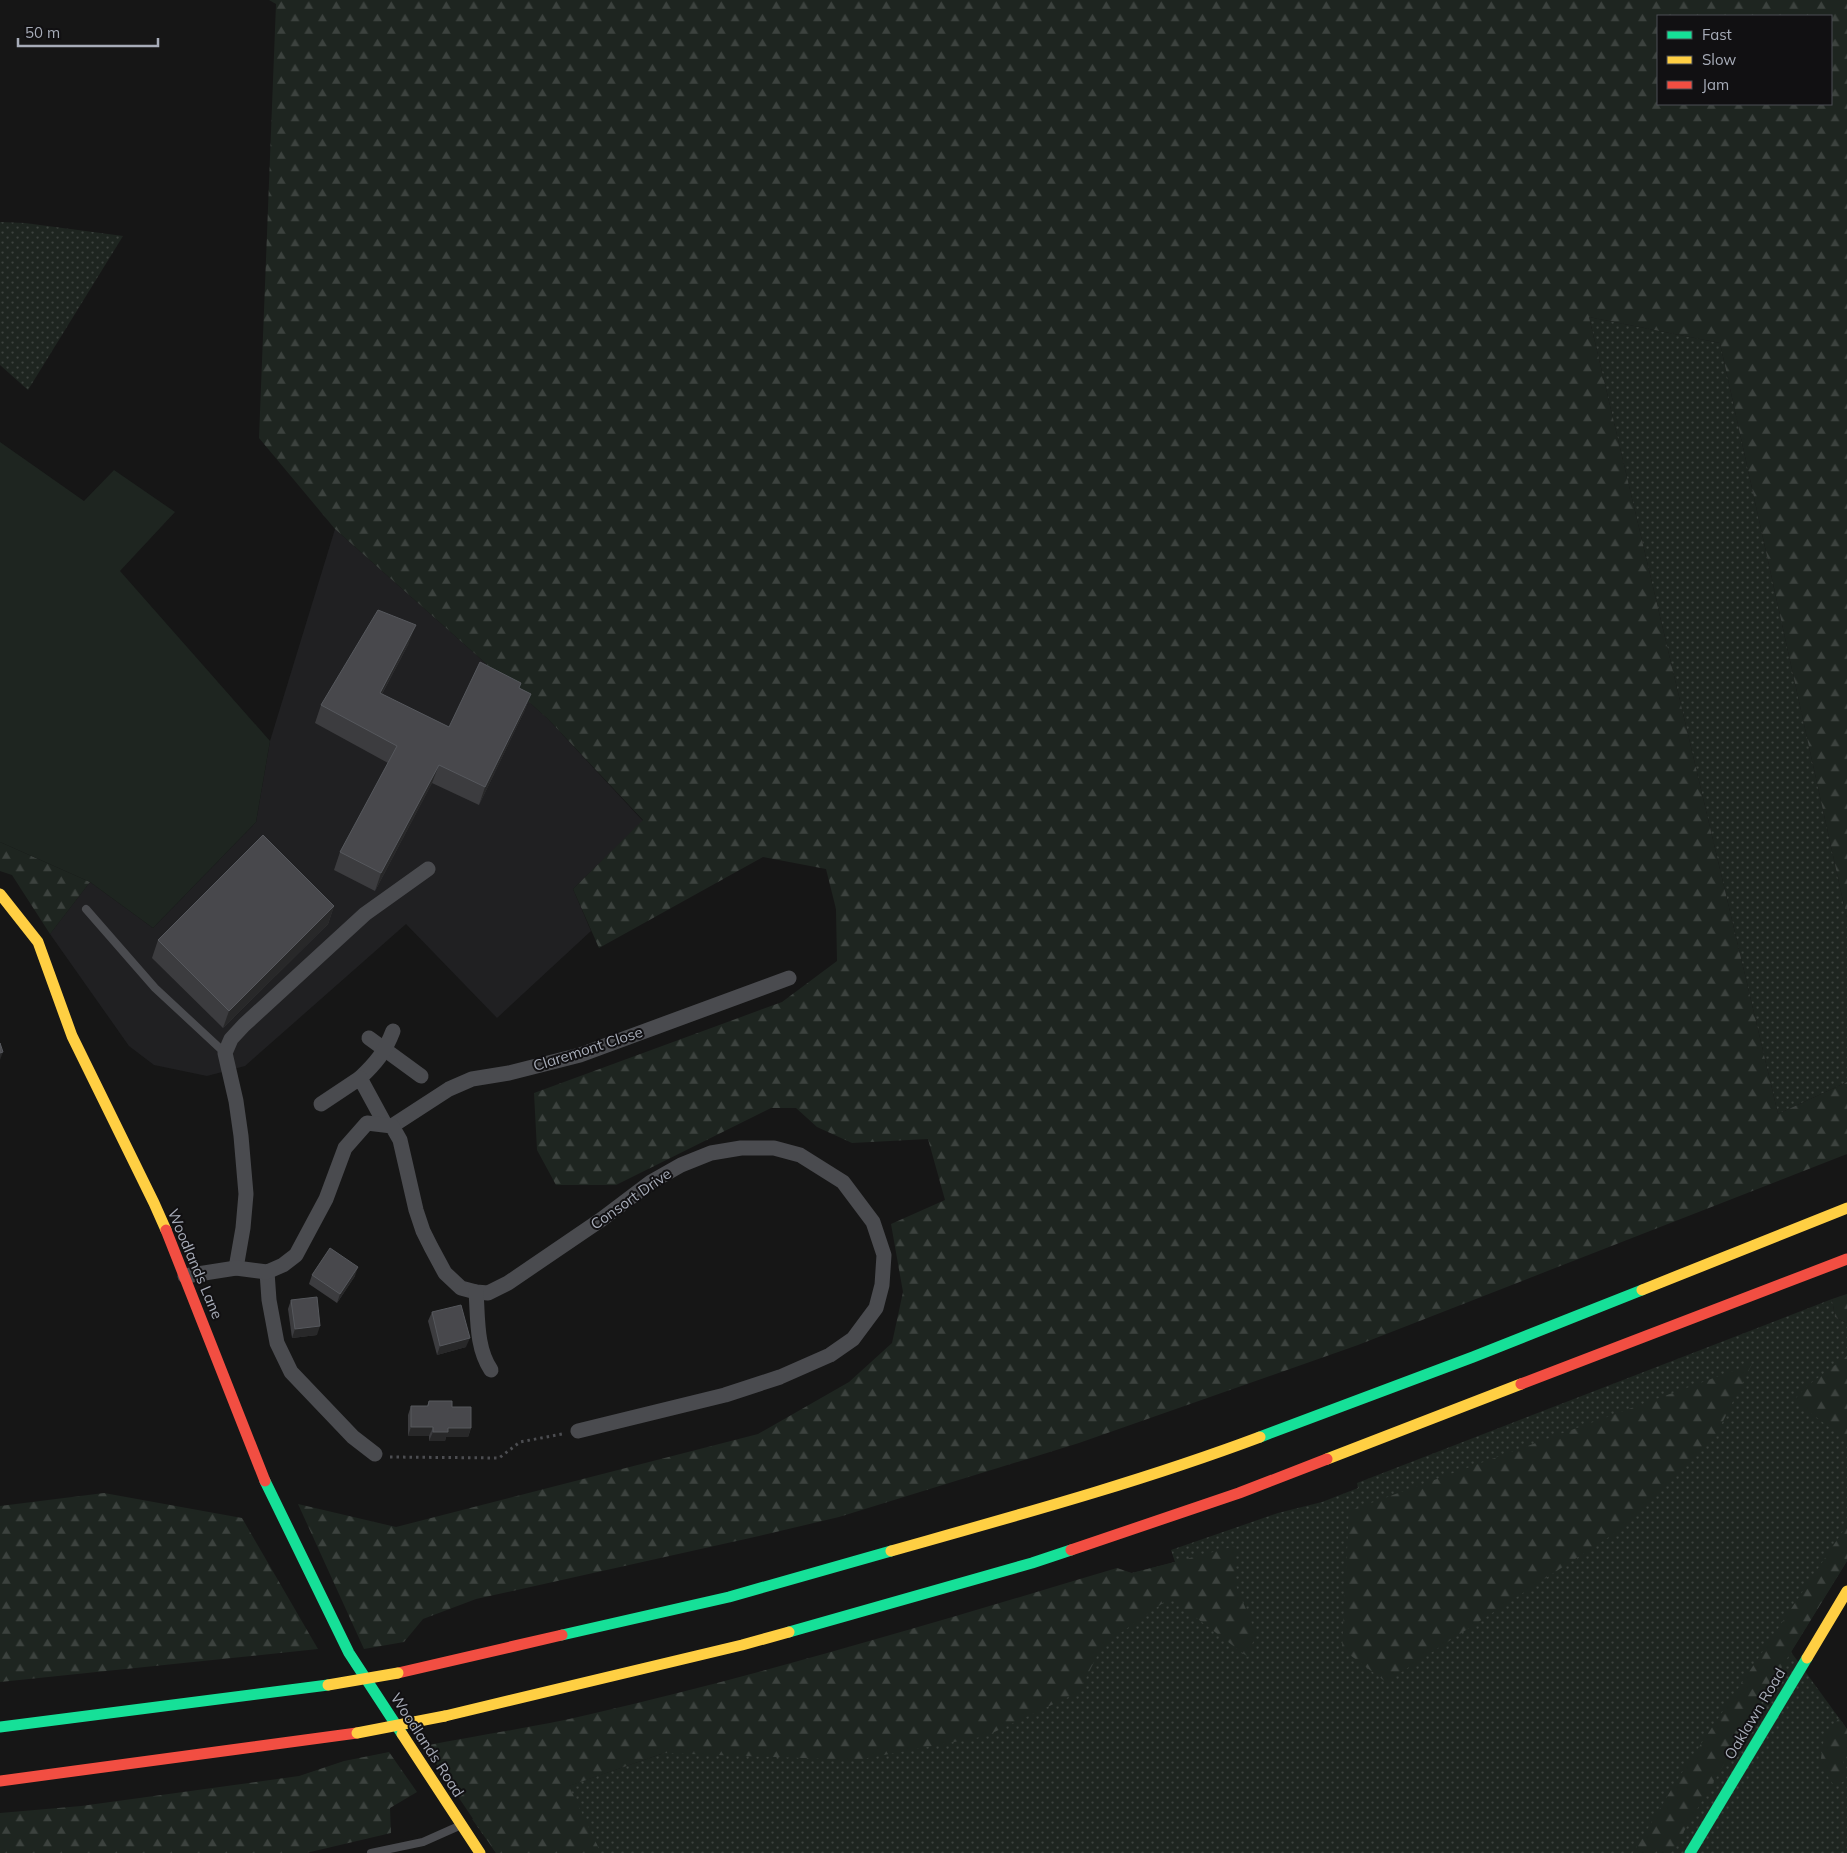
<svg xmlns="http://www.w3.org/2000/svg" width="1847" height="1853" viewBox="0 0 1847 1853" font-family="Mulish,sans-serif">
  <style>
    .built { fill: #202022 }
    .grass { fill: url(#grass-dots) }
    .forest { fill: url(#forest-firs); fill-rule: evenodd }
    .park { fill: #1e2520 }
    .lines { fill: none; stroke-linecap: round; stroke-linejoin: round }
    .path { stroke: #4c4d51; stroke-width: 3; stroke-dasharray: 2.5 4; stroke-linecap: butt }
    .lane { stroke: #4a4b4f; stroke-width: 8 }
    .street { stroke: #4a4b4f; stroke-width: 15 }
    .fast { stroke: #16e098; stroke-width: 11 }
    .slow { stroke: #ffcf43; stroke-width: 11 }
    .jam { stroke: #f24e42; stroke-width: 11 }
    .slow-bridge { stroke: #ffcf43; stroke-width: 11 }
    .wall { fill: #3c3c3f }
    .shaded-wall { fill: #282829 }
    .building { fill: #48484c; stroke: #56585d }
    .labels { text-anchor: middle; stroke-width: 4; stroke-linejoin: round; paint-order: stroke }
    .street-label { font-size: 15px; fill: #a7acb8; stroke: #111012 }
  </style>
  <defs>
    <pattern id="grass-dots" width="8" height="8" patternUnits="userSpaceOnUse" patternTransform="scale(1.25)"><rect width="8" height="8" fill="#1e2520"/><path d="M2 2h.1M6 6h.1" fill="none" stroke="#3c423e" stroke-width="1.8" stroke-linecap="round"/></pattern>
    <pattern id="forest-firs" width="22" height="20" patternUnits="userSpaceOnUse" patternTransform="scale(1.25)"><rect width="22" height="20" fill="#1e2520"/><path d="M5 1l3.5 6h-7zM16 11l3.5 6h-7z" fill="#3c423e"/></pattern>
  </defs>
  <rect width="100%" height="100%" fill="#161616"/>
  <path class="built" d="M335,529L548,719L643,821L573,889L591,931L497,1018L406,924L245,1066L207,1076L154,1065L129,1046L50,934L90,882L153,928L256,822L270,741Z"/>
  <g class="grass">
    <path d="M0,222L25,223L123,236L28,390L0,365Z"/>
    <path d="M1589,317L1720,343L1847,919V1082L1778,1114Z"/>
    <path d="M1832,1299L1835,1317L1847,1323V1561L1791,1652L1847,1729V1853H496L472,1819L894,1674L1132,1573L1175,1562L1171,1550L1278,1513L1322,1502L1358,1488L1357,1483Z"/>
  </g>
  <g class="forest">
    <path d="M269,0H1847V919L1720,343L1589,317L1778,1114L1847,1082V1154L1358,1345L1079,1443L839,1517L759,1536L476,1599L423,1619L404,1642L364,1649L298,1504L396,1527L758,1434L849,1382L892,1343L903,1292L891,1224L945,1200L928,1139L852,1143L817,1127L796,1108H771L616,1185H556L537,1150L534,1093L782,1002L837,961L836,909L826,869L763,857L599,948L573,889L643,820L548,719L335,529L259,438L276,4ZM1658,16H1831V104H1658Z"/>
    <path d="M0,842L90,882L50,934L12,875L0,871Z"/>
    <path d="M1847,1294V1323L1835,1317L1832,1299Z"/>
    <path d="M1847,1356V1441L1794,1400L1807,1386Z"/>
    <path d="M1752,1364L1717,1433L1615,1533L1386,1682L1342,1649L1349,1511Z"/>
    <path d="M104,1493L242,1518L318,1649L0,1682V1506Z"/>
    <path d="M1847,1525V1561L1791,1652L1671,1853H1633L1679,1777Z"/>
    <path d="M1236,1546L1234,1581L1256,1633L1248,1657L1170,1598L1102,1646L1079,1692L986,1736L857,1760L664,1753L569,1786L601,1853H496L424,1746C479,1735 536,1727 591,1714C768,1673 943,1620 1117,1568L1132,1573Z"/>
    <path d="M1839,1718L1847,1729V1751L1843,1756L1845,1780L1835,1787L1820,1765L1824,1738Z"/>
    <path d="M389,1752L417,1792L390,1808L391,1833L306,1853H0V1813L81,1806L299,1776L344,1761Z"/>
  </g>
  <path class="park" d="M0,442L84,501L114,470L175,512L120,571L270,741L256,822L153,928L90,882L0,842Z"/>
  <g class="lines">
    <path class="path" d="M390,1457L499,1458L520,1442L562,1434"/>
    <g class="lane">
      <path d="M86,909L155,988L225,1053"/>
      <path d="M371,1853L423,1842L459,1826"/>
    </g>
    <g class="street">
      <path d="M369,1038L421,1076"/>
      <path d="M360,1078C376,1063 385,1052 393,1031"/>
      <path d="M321,1104L360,1078L385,1124"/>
      <path d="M392,1126L449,1089L472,1079L509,1073L580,1055L789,978"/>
      <path d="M236,1268L243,1228L246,1194L241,1136L236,1101L225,1053L231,1039L244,1025L365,914L428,869"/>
      <path d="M267,1272L269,1300L277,1343L291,1372L353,1437L375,1454"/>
      <path d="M185,1276L236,1268L267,1272L283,1265L296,1255L326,1199L345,1148L367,1123L392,1126L400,1140L416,1210L423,1231L431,1247L445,1273L461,1288L476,1292L488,1293L508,1283L602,1219L651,1182L681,1165L711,1153L741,1148H774L800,1155L843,1182L873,1222L884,1255L882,1285L876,1308L853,1339L830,1355L780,1377L725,1395L578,1431"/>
      <path d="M476,1292C478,1318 476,1348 491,1370"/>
    </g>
    <g class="fast">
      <path d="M1260,1437L1473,1357L1642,1290"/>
      <path d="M265,1481L349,1653L402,1734"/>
      <path d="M789,1632L1032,1563L1071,1550"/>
      <path d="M562,1635L729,1597L891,1551"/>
      <path d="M0,1727L328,1685"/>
      <path d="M1690,1853L1807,1658"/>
    </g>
    <g class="slow">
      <path d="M0,894L38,942L72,1036L154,1203L166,1230"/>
      <path d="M1642,1290L1847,1208"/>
      <path d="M1327,1459L1521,1384"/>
      <path d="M891,1551C1015,1516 1140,1482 1260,1437"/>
      <path d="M1807,1658L1847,1591"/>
      <path d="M445,1716L742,1645L789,1632"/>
      <path d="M402,1734L480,1853"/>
    </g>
    <g class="jam">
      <path d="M166,1230L265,1481"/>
      <path d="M1521,1384L1847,1259"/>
      <path d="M1071,1550L1239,1493L1327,1459"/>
      <path d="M398,1673L562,1635"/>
      <path d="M0,1781L357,1733"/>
    </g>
    <g class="slow-bridge">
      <path d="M328,1685L398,1673"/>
      <path d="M357,1733L445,1716"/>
    </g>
  </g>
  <g class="wall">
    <path d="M409,643L382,694L449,727L519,688L531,694L524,712L479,805L432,783L375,891L334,870L340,852L388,763L315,723L321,705Z"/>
    <path d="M334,906L328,924L223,1028L152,958L158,940Z"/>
    <path d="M312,1275L355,1276L337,1303L309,1284Z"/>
    <path d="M291,1300L317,1335L292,1338L288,1309Z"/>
    <path d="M432,1312L466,1347L437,1355L428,1321Z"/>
    <path d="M429,1401L452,1407L471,1428L468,1437H446L445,1441H429V1436H408V1415L411,1406H427Z"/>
  </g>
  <g class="shaded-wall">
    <path d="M416,625L409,643L373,710L380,693Z"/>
    <path d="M531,694L524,712L479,805L485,787Z"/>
    <path d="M439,765L432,783L375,891L381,873Z"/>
    <path d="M334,906L328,924L223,1028L229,1011Z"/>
    <path d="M3,1052L0,1060V1053Z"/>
    <path d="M358,1267L355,1276L337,1303L340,1294Z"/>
    <path d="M320,1326L317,1335L292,1338L295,1329Z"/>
    <path d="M470,1338L466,1347L437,1355L440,1346Z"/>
    <path d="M411,1427H433L429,1436H408Z"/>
    <path d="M448,1428H471L468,1437H446L445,1441H429L433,1432Z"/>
  </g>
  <g class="building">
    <path d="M378,610L416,625L380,693L449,727L480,662L521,683L519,688L531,694L485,787L439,765L381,873L340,852L397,746L321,705Z"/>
    <path d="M263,835L334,906L229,1011L158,940Z"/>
    <path d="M0,1043L3,1052L0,1053Z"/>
    <path d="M330,1248L358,1267L340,1294L312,1275Z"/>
    <path d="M317,1297L320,1326L295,1329L291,1300Z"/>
    <path d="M461,1305L470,1338L440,1346L432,1312Z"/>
    <path d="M429,1401H452V1407H471V1428H448V1432H433V1427H411V1406H428Z"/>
  </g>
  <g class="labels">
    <g class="street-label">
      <text transform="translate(588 1049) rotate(-18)" y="5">Claremont Close</text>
      <text transform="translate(631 1199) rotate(-35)" y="5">Consort Drive</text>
      <text transform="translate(195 1264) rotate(67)" y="5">Woodlands Lane</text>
      <text transform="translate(1755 1714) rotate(-59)" y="5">Oaklawn Road</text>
      <text transform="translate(427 1745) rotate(57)" y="5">Woodlands Road</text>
    </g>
  </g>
  <rect x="1657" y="15" width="175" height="90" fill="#111012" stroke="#4d4e54"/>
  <rect x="1667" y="31" width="25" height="8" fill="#16e098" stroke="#4d4e54"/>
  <text x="1702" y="40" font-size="15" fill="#a7acb8">Fast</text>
  <rect x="1667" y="56" width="25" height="8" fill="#ffcf43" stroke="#4d4e54"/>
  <text x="1702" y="65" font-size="15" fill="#a7acb8">Slow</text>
  <rect x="1667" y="81" width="25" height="8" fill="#f24e42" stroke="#4d4e54"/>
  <text x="1702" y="90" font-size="15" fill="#a7acb8">Jam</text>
  <path d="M18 38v8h140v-8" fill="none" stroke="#a7acb8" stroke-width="2.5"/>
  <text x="25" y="38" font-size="15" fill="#a7acb8" stroke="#111012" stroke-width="4" paint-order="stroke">50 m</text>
</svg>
